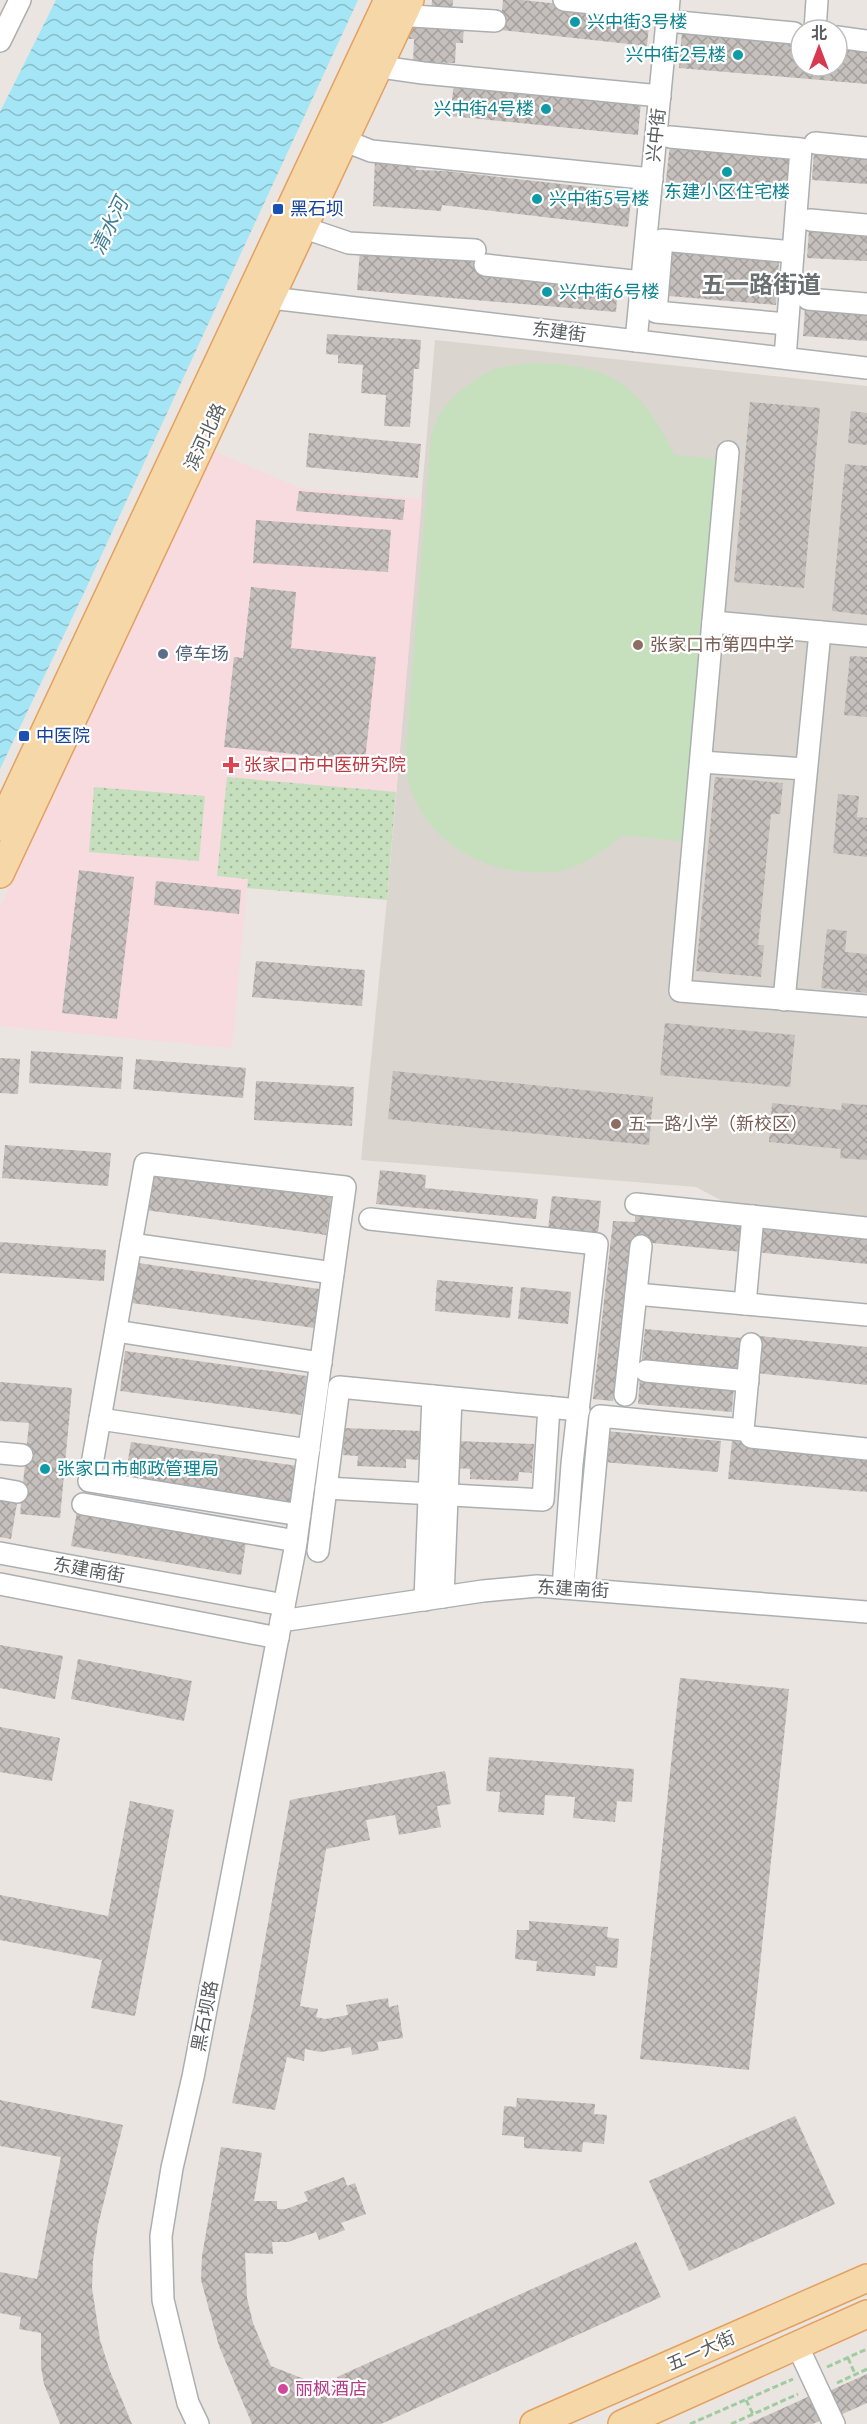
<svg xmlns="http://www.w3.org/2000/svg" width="867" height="2424" viewBox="0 0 867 2424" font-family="Lato,'Noto Sans SC',sans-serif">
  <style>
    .education { fill: #dad5ce }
    .medical { fill: #f7dbdf }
    .grass { fill: url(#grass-dots) }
    .park { fill: #c6e0be }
    .water { fill: url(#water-waves) }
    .building { fill: url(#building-cross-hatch) }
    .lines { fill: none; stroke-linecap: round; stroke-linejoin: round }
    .minor-casing { stroke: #abafb1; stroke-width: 24 }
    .major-casing { stroke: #e3a060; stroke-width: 30 }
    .path { stroke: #9fcba1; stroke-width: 3; stroke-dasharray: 6 3; stroke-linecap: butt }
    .minor { stroke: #fff; stroke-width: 21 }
    .major { stroke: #f6d8a8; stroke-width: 27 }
    .culture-dot { fill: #0f9aa8; stroke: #fff; stroke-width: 2 }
    .transit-dot { fill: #1a4fb4; stroke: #fff; stroke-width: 2 }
    .education-dot { fill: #8d6e63; stroke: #fff; stroke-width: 2 }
    .service-dot { fill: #5c6f8a; stroke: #fff; stroke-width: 2 }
    .health-dot { fill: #e0444e; stroke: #fff; stroke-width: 2 }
    .hotel-dot { fill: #d1479c; stroke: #fff; stroke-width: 2 }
    .labels { text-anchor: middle; stroke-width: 4.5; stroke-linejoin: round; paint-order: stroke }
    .culture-label { font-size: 18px; fill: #0d838f; stroke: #fff; text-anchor: start }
    .street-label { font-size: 18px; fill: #585d5f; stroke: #fff }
    .transit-label { font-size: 18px; fill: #164399; stroke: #fff; text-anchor: start }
    .education-label { font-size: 18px; fill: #785e54; stroke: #fff; text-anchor: start }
    .service-label { font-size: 18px; fill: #4e5e75; stroke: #fff; text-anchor: start }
    .health-label { font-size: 18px; fill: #be3a42; stroke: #fff; text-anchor: start }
    .hotel-label { font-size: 18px; fill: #b23c85; stroke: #fff; text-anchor: start }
    .water-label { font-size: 20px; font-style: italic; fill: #3f7c95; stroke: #fff }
    .district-label { font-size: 24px; font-weight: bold; fill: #6a6f71; stroke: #fff }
  </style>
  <defs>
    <pattern id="grass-dots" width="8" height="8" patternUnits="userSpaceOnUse" patternTransform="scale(1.5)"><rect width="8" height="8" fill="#c6e0be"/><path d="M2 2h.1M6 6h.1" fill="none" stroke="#a4b99e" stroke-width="1.8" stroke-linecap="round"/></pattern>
    <pattern id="water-waves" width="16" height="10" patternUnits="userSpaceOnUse" patternTransform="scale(1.5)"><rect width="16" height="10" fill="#a4e5f6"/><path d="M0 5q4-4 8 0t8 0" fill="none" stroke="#88bdca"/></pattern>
    <pattern id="building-cross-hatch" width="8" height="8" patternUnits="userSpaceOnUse" patternTransform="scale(1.5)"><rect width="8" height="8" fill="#c5c0bc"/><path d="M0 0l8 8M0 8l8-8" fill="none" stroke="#a39f9c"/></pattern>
  </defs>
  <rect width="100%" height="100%" fill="#eae5e0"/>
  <path class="education" d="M435,340L867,386V1218L726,1203L696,1187L361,1160L387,900Z"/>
  <path class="medical" d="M205,447L300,488L422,499L387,900L247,888L232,1048L0,1026V908Z"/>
  <g class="grass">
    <path d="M227,777L396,792L387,900L247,888L248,879L217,876Z"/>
    <path d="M94,787L205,796L199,861L89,852Z"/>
  </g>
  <path class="park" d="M528,363C553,364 583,364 606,375C639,389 660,424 674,455L717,459L687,842L622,835C605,851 586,864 563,870C556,872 548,872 540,872C483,874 425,841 409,783C406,774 407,762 406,751L431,436L439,414L453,397L474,380L496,368Z"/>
  <path class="water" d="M56,0H358L82,597L0,769V112Z"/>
  <g class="building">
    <path d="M432,0H453L452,15L431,14Z"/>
    <path d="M503,0H523L650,14L647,46L500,30Z"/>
    <path d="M408,19L464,21L463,43H456L455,63L413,62L414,39H408Z"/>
    <path d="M682,31L801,42V66H837V45L867,48V84L679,68Z"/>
    <path d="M454,83L641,102L638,135L450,116Z"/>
    <path d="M670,144L789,156L785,200L665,189Z"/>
    <path d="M814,149L867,153V184L812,180Z"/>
    <path d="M375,159L416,161V170L446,171L632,192L628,227L442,205L441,211L373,206Z"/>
    <path d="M809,229L867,233V261L807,258Z"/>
    <path d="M360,249L479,258L478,272L618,286L616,312L357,290Z"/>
    <path d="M672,252L779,261L776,305L669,296Z"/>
    <path d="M805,308L867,312V341L803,336Z"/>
    <path d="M327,334L421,340L419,369H414L410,427L384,426L386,395L361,393L363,365L338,363V355L326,354Z"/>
    <path d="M750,402L820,408L804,588L734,582Z"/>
    <path d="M851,411L867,413V445L848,443Z"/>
    <path d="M309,433L421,444L418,478L306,467Z"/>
    <path d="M845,464L867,466V615L832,611Z"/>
    <path d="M299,491L405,500L403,520L296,511Z"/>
    <path d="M256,520L391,530L388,572L253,563Z"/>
    <path d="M251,587L296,592L291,648L376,657L365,761L224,747L234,657L243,658Z"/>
    <path d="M850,656L867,657V717L844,715Z"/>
    <path d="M715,777L783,783L780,814H771L758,945H764L761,977L696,971Z"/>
    <path d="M838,794L859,796L857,817L867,818V857L833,853Z"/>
    <path d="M79,870L134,877L117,1019L62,1013Z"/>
    <path d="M156,881L241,890L239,914L154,905Z"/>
    <path d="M827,929L847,931L845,952L867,954V993L821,988Z"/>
    <path d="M256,961L365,970L362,1006L252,997Z"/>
    <path d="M665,1023L795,1035L790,1087L660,1075Z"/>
    <path d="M31,1051L123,1057L121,1089L29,1083Z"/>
    <path d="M0,1058L20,1059L18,1094L0,1093Z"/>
    <path d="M136,1059L246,1068L243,1098L133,1089Z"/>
    <path d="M393,1071L653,1097L649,1145L388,1119Z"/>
    <path d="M256,1081L354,1087L352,1126L254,1120Z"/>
    <path d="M772,1103L841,1110L842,1103L867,1105V1160L840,1158L841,1149L769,1142Z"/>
    <path d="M5,1145L111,1153L108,1186L2,1178Z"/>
    <path d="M150,1170L332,1195L326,1235L145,1210Z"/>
    <path d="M380,1170L426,1175L425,1188L538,1199L536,1219L376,1204Z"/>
    <path d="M552,1196L601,1201L598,1234L548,1229Z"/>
    <path d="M635,1213L745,1222L742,1252L633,1241L613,1401L593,1399L613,1221L635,1222Z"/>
    <path d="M758,1225L867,1236V1264L756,1252Z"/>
    <path d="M0,1242L106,1250L104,1281L0,1273Z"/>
    <path d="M138,1263L319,1289L314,1328L132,1303Z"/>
    <path d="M437,1280L513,1287L510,1318L435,1311Z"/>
    <path d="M521,1287L571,1292L568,1324L518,1319Z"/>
    <path d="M645,1329L742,1338L739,1375L641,1366Z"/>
    <path d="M760,1336L867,1347V1385L756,1373Z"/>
    <path d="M125,1351L307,1376L301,1415L120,1391Z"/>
    <path d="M640,1377L734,1385L732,1412L638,1404Z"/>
    <path d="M0,1382L72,1388L60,1518L20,1514L29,1423L0,1421Z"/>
    <path d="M344,1428L421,1431L420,1460L406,1459V1468L357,1466L358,1456L343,1455Z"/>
    <path d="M605,1431L721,1441L718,1472L603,1462Z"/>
    <path d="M457,1441L534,1444L532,1473L519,1472L518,1481L470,1479V1469L456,1468Z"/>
    <path d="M732,1441L867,1454V1492L728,1479Z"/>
    <path d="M131,1442L298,1466L292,1503L125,1478Z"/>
    <path d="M0,1493L18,1497L11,1539L0,1537Z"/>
    <path d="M77,1512L246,1542L241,1575L71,1546Z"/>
    <path d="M0,1645L63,1656L55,1699L0,1688Z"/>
    <path d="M78,1659L192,1681L184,1721L71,1699Z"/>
    <path d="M680,1678L789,1689L749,2070L640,2059Z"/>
    <path d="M0,1727L60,1738L52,1781L0,1772Z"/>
    <path d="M489,1757L634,1769L632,1802L617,1801L615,1822L573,1818L575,1797L545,1795L544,1815L498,1812L500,1792L486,1791Z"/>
    <path d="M445,1771L451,1804L437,1806L441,1827L399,1835L395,1815L366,1820L370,1840L326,1849L300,2006L318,2009L316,2017L325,2019L348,2015L346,2005L388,1998L389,2007L398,2005L403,2038L377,2042L379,2050L352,2055L351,2047L321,2052L305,2049L304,2061L287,2057L275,2110L232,2103L253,2007L290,1800Z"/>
    <path d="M130,1801L174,1810L135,2016L91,2008L102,1960L0,1940V1895L108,1916Z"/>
    <path d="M529,1921L608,1927L607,1937L619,1939L617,1968L596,1966L595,1976L536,1971L537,1961L515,1959L517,1930H529Z"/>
    <path d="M517,2098L595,2104L594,2114L607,2115L604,2144L583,2142L582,2152L524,2148V2137L502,2135L504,2106L516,2107Z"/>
    <path d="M0,2100L123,2125L98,2225L93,2260L92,2288L100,2340L110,2371L132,2424H60L44,2384L41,2367V2333L19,2329L21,2317L0,2313V2272L37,2279L61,2157L0,2146Z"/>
    <path d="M795,2116L835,2204L689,2271L649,2181Z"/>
    <path d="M221,2147L262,2153L254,2201H277V2209H286L308,2201L304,2192L344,2177L347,2186L355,2183L366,2214L341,2223L345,2230L319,2240L316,2232L288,2242H272L273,2254L245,2253L247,2298L253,2323L271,2366L345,2395L337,2377L636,2242L661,2297L381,2424H252L219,2346L201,2280L202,2256Z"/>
    <path d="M867,2374V2403L838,2416L827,2392Z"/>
    <path d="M812,2395L823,2419L813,2424H748Z"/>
  </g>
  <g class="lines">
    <defs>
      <g id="minor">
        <path d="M564,0L668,11"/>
        <path d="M392,10L412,16L495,21"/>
        <path d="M668,21L794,33"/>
        <path d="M815,30L817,0"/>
        <path d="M837,37L867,41"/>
        <path d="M0,41L20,0"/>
        <path d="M367,59L388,68L423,73L660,96"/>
        <path d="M330,135L371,151L652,179"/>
        <path d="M670,137L801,149L785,358"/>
        <path d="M815,143L867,148"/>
        <path d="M810,220L867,225"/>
        <path d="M290,223L349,243L475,250"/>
        <path d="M485,265L642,282"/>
        <path d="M258,294L271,298L867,368"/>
        <path d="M808,299L867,304"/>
        <path d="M787,324L656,312L662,240L793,252"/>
        <path d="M636,341L669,0"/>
        <path d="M728,452L680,991L867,1006"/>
        <path d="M713,622L867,636"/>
        <path d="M701,762L805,769"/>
        <path d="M784,1000L820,632"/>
        <path d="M636,1204L867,1228"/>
        <path d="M370,1219L597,1244L572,1464L563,1588"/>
        <path d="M131,1244L333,1273"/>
        <path d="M636,1294L867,1315"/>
        <path d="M745,1304L753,1216"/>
        <path d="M116,1331L321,1363"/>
        <path d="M646,1371L748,1381"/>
        <path d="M625,1395L641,1246"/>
        <path d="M100,1419L309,1450"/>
        <path d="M751,1437L867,1449"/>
        <path d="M0,1453L22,1455"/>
        <path d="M326,1488L543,1500L549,1407"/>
        <path d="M0,1489L17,1492"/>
        <path d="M83,1504L296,1541"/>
        <path d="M318,1551L339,1387L579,1410"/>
        <path d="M0,1553L284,1605"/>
        <path d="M0,1584L278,1638"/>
        <path d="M584,1589L600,1416L743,1430L751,1344"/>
        <path d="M443,1597L451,1398"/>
        <path d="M425,1600L433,1396"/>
        <path d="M281,1621L483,1591L537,1586L867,1612"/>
        <path d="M797,2345L834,2424"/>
        <path d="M198,2424L188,2403L163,2300L161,2236L172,2168L193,2077L295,1549C312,1429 328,1308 345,1187L145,1164L89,1481L300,1515"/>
      </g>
      <g id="major">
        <path d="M0,827L388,0"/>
        <path d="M0,874L410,0"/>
        <path d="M534,2424L867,2278"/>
        <path d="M622,2424L867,2314"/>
      </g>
    </defs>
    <use href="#minor" class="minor-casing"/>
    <use href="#major" class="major-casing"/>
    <g class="path">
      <path d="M848,2358L855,2374"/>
      <path d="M827,2367L867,2349"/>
      <path d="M837,2383L867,2369"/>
      <path d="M746,2400L753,2414"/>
      <path d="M690,2424L793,2379"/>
      <path d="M731,2424L798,2394"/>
    </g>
    <use href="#minor" class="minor"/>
    <use href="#major" class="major"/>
  </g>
  <g class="culture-dot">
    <circle cx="575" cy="22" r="6"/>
    <circle cx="738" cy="55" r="6"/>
    <circle cx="546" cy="109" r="6"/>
    <circle cx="727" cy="172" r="6"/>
    <circle cx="537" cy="199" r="6"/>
    <circle cx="547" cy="292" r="6"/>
    <circle cx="45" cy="1469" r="6"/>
  </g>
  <g class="transit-dot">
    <rect x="272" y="203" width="12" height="12" rx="3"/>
    <rect x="18" y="730" width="12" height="12" rx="3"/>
  </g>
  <g class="education-dot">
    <circle cx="638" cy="645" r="6"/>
    <circle cx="616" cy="1124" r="6"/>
  </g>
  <circle class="service-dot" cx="163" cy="654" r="6"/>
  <path class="health-dot" d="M228 756h6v6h6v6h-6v6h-6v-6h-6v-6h6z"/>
  <circle class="hotel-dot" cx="283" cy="2389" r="6"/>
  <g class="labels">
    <g class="culture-label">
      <text x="587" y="28">兴中街3号楼</text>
      <text x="726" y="61" text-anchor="end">兴中街2号楼</text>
      <text x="534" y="115" text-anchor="end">兴中街4号楼</text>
      <text x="727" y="198" text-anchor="middle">东建小区住宅楼</text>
      <text x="549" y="205">兴中街5号楼</text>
      <text x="559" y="298">兴中街6号楼</text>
      <text x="57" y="1475">张家口市邮政管理局</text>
    </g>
    <g class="street-label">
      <text transform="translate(656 135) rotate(-84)" y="6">兴中街</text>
      <text transform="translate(559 332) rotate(7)" y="6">东建街</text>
      <text transform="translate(205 437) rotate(-65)" y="6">滨河北路</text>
      <text transform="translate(89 1570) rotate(10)" y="6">东建南街</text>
      <text transform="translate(573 1589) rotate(3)" y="6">东建南街</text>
      <text transform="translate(205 2016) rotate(-79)" y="6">黑石坝路</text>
      <text transform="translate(701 2351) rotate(-24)" y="6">五一大街</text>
    </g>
    <g class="transit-label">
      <text x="290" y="215">黑石坝</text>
      <text x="36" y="742">中医院</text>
    </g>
    <g class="education-label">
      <text x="650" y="651">张家口市第四中学</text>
      <text x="628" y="1130">五一路小学（新校区）</text>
    </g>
    <g class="service-label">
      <text x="175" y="660">停车场</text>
    </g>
    <g class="health-label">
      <text x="244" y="771">张家口市中医研究院</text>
    </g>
    <g class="hotel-label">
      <text x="295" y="2395">丽枫酒店</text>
    </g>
    <g class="water-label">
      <text transform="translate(109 226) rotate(-64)" y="7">清水河</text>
    </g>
    <g class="district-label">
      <text x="761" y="293">五一路街道</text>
    </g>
  </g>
  <g transform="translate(819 48)"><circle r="28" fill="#ffffff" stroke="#bcbebf" stroke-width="1.5"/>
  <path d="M0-4.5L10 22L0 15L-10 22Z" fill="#d73951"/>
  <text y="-9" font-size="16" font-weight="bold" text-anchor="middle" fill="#585d5f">北</text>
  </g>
</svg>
